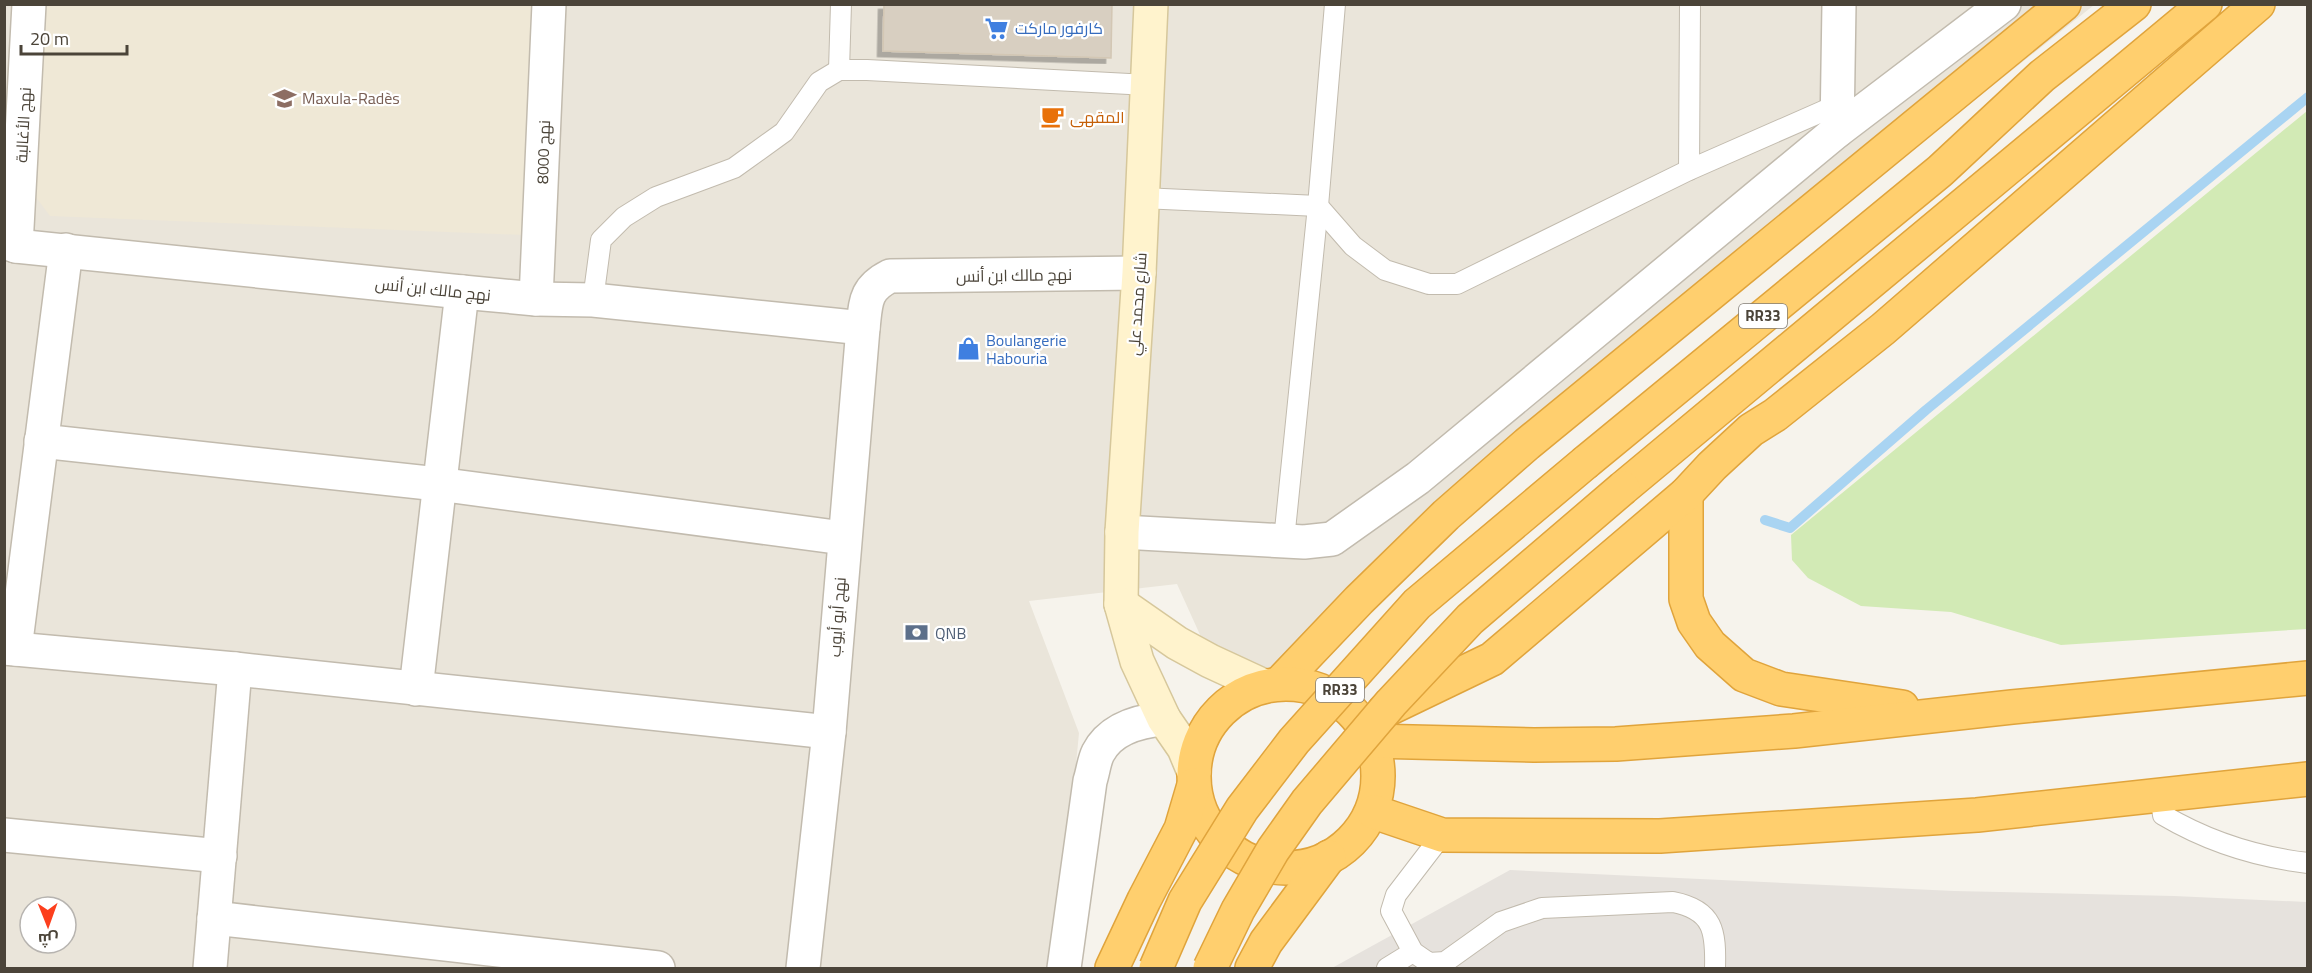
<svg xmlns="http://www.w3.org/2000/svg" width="2312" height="973" viewBox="0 0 2312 973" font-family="'Titillium Web',Cairo,sans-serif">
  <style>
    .residential { fill: #eae5da; fill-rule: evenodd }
    .industrial { fill: #e6e2dd }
    .education { fill: #efe8d6 }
    .green { fill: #d2eab5 }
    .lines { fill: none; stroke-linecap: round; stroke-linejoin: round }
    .stream { stroke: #a9d4f2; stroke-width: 10 }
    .building { fill: #d8cfc1; stroke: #d3c7b4; stroke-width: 1.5; filter: url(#shadow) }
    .lane-casing { stroke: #c2bbae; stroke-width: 22 }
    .street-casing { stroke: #c2bbae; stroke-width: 36 }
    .secondary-casing { stroke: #d6c79b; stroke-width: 36 }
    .highway-casing { stroke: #e0a43c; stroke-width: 36 }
    .lane { stroke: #fff; stroke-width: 20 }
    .street { stroke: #fff; stroke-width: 33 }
    .secondary { stroke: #fff3cd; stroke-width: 33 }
    .highway { stroke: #ffcf6e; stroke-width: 33 }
    .highway-bridge-casing { stroke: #e0a43c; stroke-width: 36; stroke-linecap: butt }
    .highway-bridge { stroke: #ffcf6e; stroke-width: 33 }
    .labels { text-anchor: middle; stroke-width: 4.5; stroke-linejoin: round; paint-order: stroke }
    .shield { fill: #fff; stroke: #817c74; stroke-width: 1.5 }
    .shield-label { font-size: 15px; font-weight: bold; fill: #4b4439 }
    .shop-label { font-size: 16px; fill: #366cbe; stroke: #fff; text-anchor: start }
    .education-label { font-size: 16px; fill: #785e54; stroke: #fff; text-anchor: start }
    .food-label { font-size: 16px; fill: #c56008; stroke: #fff; text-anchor: start }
    .street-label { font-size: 16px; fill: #4b4439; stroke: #fff }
    .service-label { font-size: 16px; fill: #4e5e75; stroke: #fff; text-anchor: start }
  </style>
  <defs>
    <filter id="shadow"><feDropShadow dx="-5.5" dy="5.5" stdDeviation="0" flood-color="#0004"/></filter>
  </defs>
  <rect width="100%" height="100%" fill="#f6f3ec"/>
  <path class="residential" d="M5,5H2094L1441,526L1304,660L1269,669L1242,666L1201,637L1177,584L1029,601L1079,733L1070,826L1051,968H5ZM30,907H66V943H30Z"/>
  <path class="industrial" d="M1510,870L1954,891L2174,896L2307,902V968H1332Z"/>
  <path class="education" d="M39,5H539L525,235L50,216L32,192Z"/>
  <path class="green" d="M2307,111V629L2061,645L1951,612L1861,606L1808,578L1792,560L1791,535Z"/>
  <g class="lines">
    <path class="stream" d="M1765,520L1790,528L1926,410L2308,97"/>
  </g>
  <path class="building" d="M884,4H1112L1111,58L883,51Z"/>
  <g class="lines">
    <defs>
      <g id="lane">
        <path d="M839,70L841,4"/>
        <path d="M1689,170L1690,4"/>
        <path d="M1142,198L1318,206L1353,246L1385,270L1429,284H1457L1689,170L1837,105"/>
        <path d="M593,300L601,240L624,217L656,197L734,168L784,132L819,82L839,70H867L1148,85"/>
        <path d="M1284,540L1318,206L1335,4"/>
        <path d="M2160,795L2163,815C2207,841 2257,857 2308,863"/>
        <path d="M1442,835L1396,895L1391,911L1413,952L1429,963L1445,962L1501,922L1542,908L1673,902C1714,910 1716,932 1715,968"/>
        <path d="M1387,968L1413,952"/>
      </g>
      <g id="street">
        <path d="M1837,131L1839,4"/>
        <path d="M4,242L16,246L462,292L536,299L593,300L863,328"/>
        <path d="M16,246L29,4"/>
        <path d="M536,299L549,4"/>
        <path d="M41,441L438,484L843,538"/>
        <path d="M1122,532L1304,542L1332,539L1418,478L1837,131L2004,4"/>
        <path d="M4,648L235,669L829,732"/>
        <path d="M15,649L66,250"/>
        <path d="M416,689L462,292"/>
        <path d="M4,835L220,856"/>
        <path d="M214,918L658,968"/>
        <path d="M210,968L235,669"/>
        <path d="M803,968L829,732L863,328C866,303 864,289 890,276L1139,273"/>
        <path d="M1064,968L1090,781C1093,772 1094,761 1098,753C1111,728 1139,721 1164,719"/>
      </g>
      <g id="secondary">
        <path d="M1151,4L1139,273L1122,532L1121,604L1137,661L1164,719L1184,748L1194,772"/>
        <path d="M1121,604L1177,643L1210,661L1264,686"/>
      </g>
      <g id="highway">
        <path d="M1586,462L1940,171L2042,76L2134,4"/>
        <path d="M1623,488L2205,4"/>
        <path d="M1686,494V599L1694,622L1710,645L1744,675L1781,689L1902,707"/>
        <path d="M1279,684L1359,600L1446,515L1527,444L2064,4"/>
        <circle cx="1286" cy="776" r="92"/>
        <path d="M1384,711L1492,659L1686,494L1712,466L1751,430L1775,415L1883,329L2258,4"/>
        <path d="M1371,741L1534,745L1616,744L1794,731L2012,707L2308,678"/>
        <path d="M1374,812L1442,835L1660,836L1977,815L2308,779"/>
        <path d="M1112,968L1144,900L1181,829L1194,785"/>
        <path d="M1252,968L1266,942L1329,857"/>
      </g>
    </defs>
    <use href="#lane" class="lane-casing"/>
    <use href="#street" class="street-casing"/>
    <use href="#secondary" class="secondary-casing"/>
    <use href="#highway" class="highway-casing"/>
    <use href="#lane" class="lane"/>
    <use href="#street" class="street"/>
    <use href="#secondary" class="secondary"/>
    <use href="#highway" class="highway"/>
    <defs>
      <g id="highway-bridge">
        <path d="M1156,968L1185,901L1242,809L1294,741L1417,604L1586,462"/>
        <path d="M1210,968L1238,910L1273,850L1307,802L1391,703L1470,619L1623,488"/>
      </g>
    </defs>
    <use href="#highway-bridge" class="highway-bridge-casing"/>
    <use href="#highway-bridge" class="highway-bridge"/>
  </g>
  <defs>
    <symbol id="supermarket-bare" viewBox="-9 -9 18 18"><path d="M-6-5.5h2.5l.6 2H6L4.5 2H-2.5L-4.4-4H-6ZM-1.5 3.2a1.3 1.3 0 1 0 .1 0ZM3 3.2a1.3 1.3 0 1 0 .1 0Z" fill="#3f7fe0" stroke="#fff" stroke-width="2.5" paint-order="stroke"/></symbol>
    <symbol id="school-bare" viewBox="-9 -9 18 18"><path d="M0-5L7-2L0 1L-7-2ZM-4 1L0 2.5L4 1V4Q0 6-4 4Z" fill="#8d6e63" stroke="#fff" stroke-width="2.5" paint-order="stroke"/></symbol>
    <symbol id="cafe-bare" viewBox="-9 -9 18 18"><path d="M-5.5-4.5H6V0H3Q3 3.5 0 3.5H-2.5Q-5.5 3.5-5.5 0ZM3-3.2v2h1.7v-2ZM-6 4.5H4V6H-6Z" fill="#e8710a" stroke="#fff" stroke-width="2.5" paint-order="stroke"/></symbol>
    <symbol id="shop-bare" viewBox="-9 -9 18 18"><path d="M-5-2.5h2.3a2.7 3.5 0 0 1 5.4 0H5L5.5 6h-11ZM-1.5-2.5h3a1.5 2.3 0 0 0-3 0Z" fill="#3f7fe0" stroke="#fff" stroke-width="2.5" paint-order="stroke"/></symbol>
    <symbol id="bank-bare" viewBox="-9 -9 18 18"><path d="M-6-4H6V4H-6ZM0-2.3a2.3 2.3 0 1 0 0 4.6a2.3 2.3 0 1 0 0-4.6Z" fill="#5c6f8a" stroke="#fff" stroke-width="2.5" paint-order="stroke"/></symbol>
  </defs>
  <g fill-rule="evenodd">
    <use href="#supermarket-bare" x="980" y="12" width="33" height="33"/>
    <use href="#school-bare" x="268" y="82" width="33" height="33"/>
    <use href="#cafe-bare" x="1036" y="100" width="33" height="33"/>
    <use href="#shop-bare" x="952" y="332" width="33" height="33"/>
    <use href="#bank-bare" x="900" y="616" width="33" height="33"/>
  </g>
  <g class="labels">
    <g class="shield">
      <rect x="1739" y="304" width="48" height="24" rx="4.5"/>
      <rect x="1316" y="678" width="48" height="24" rx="4.5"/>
    </g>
    <g class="shield-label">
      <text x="1763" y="321">RR33</text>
      <text x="1340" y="695">RR33</text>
    </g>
    <g class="shop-label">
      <text x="1015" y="34">كارفور ماركت</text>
      <text x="986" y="346">Boulangerie<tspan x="986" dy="18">Habouria</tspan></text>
    </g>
    <g class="education-label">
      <text x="302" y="104">Maxula-Radès</text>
    </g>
    <g class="food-label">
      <text x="1070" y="123">المقهى</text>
    </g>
    <g class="street-label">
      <text transform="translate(23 125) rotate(-87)" y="6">نهج الأغالبة</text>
      <text transform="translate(543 152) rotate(-88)" y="6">نهج 8000</text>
      <text transform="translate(1014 275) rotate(-1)" y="6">نهج مالك ابن أنس</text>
      <text transform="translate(433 289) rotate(6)" y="6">نهج مالك ابن أنس</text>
      <text transform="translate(1137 304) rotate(-86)" y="6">شارع محمد علي</text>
      <text transform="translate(837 617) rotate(-86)" y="6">نهج أبو أيوب</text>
    </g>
    <g class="service-label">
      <text x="935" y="639">QNB</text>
    </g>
  </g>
  <rect width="2312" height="973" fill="none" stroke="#4b4439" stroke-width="12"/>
  <g transform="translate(48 925) rotate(179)"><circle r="28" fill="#ffffff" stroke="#b7b4b0" stroke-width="1.5"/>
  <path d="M0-4.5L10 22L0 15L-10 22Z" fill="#fc3f1d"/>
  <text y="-9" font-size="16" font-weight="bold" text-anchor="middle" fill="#4b4439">ش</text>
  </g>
  <path d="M21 45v9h106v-9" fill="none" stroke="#4b4439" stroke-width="3"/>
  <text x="30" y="45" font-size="18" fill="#4b4439" stroke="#ffffff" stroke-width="4.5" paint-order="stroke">20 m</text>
</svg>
